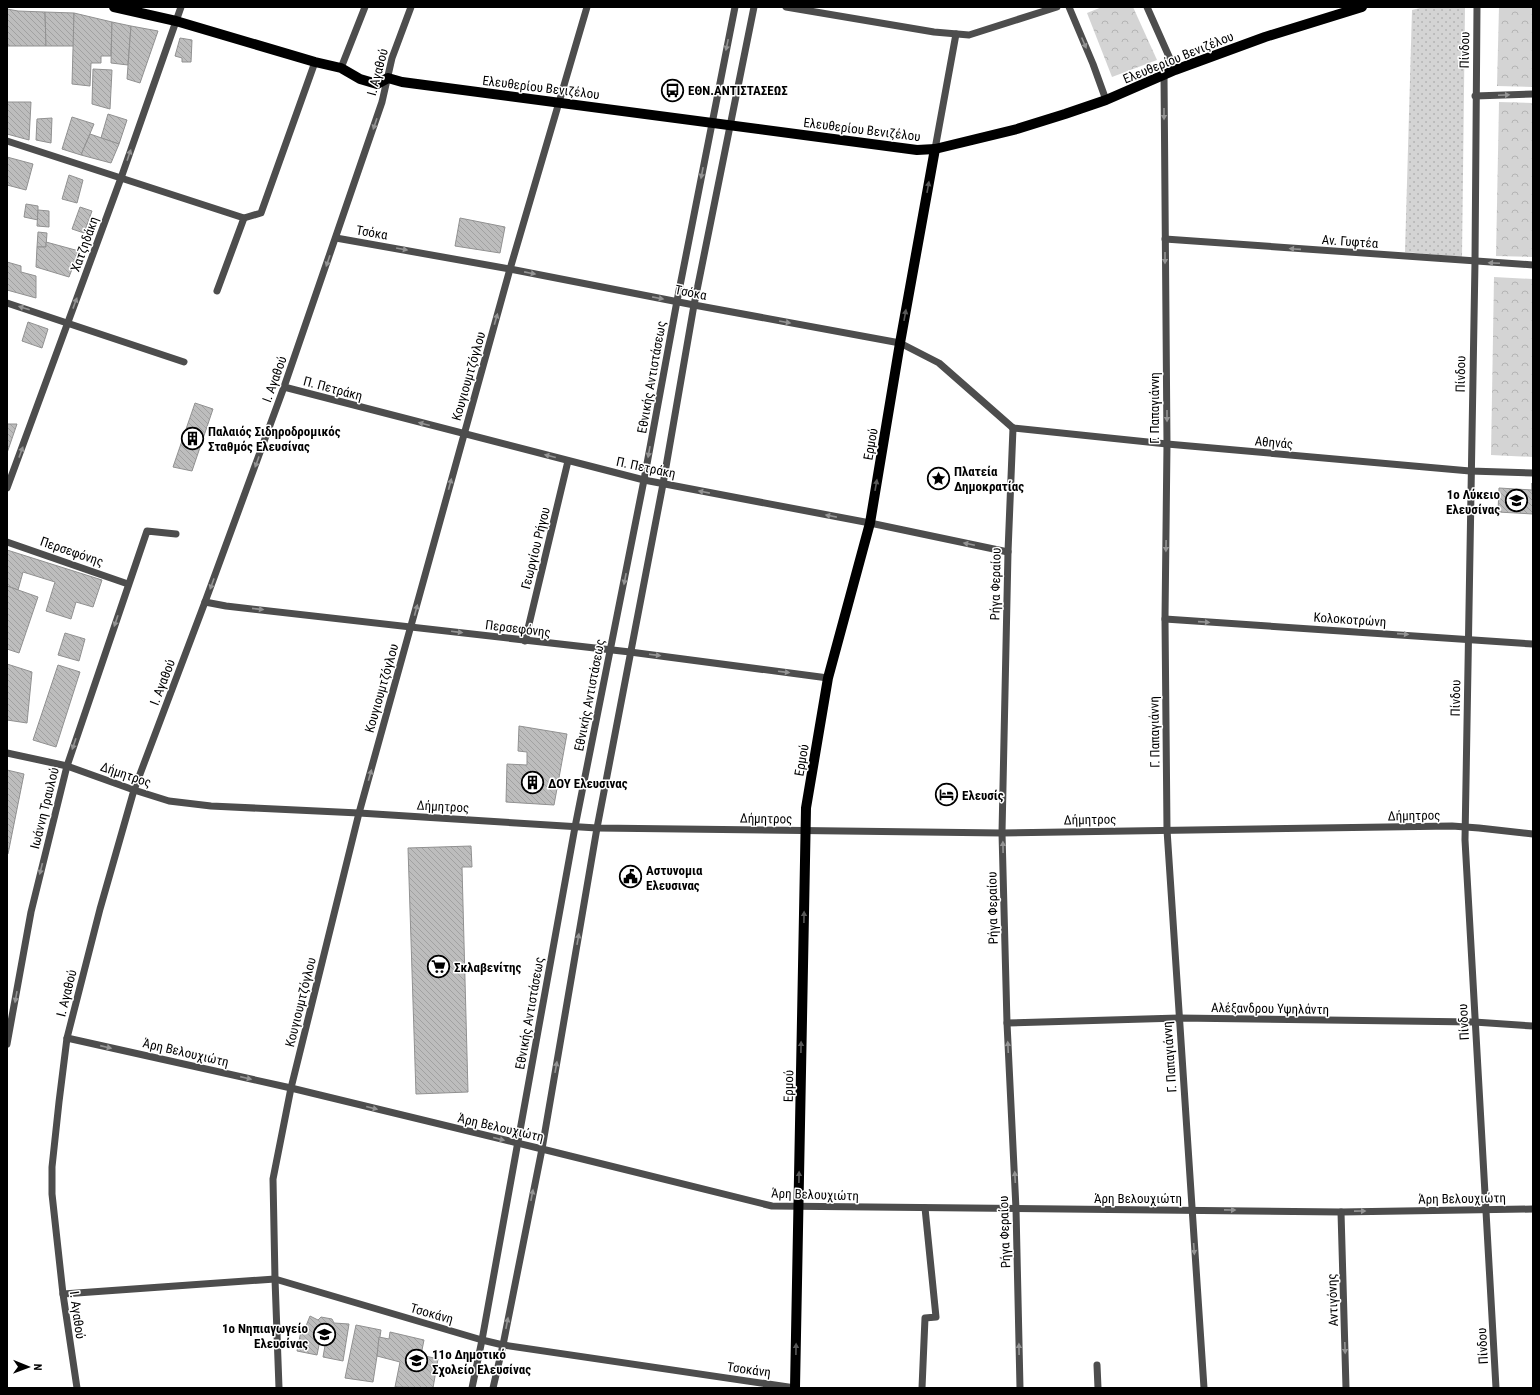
<svg xmlns="http://www.w3.org/2000/svg" width="1540" height="1395" viewBox="0 0 1540 1395" font-family="'Roboto Condensed',sans-serif">
  <style>
    .grass { fill: url(#grass-dots) }
    .forest { fill: url(#forest-crowns) }
    .building { fill: url(#building-back-hatch); stroke: #919191 }
    .lines { fill: none; stroke-linecap: round; stroke-linejoin: round }
    .minor { stroke: #4d4d4d; stroke-width: 7 }
    .major { stroke: #000; stroke-width: 10 }
    .oneway { fill: #949494 }
    .oneway2 { fill: #595959 }
    .labels { text-anchor: middle; stroke-width: 3; stroke-linejoin: round; paint-order: stroke }
    .street-label { font-size: 13px; fill: #000; stroke: #fff }
    .poi-label { font-size: 13px; font-weight: bold; fill: #000; stroke: #fff; text-anchor: start }
  </style>
  <defs>
    <pattern id="grass-dots" width="8" height="8" patternUnits="userSpaceOnUse"><rect width="8" height="8" fill="#d4d4d4"/><path d="M2 2h.1M6 6h.1" fill="none" stroke="#b4b4b4" stroke-width="1.8" stroke-linecap="round"/></pattern>
    <pattern id="forest-crowns" width="20" height="18" patternUnits="userSpaceOnUse"><rect width="20" height="18" fill="#d4d4d4"/><path d="M2 6a3 3 0 1 1 6 0M12 15a3 3 0 1 1 6 0" fill="none" stroke="#b4b4b4"/></pattern>
    <pattern id="building-back-hatch" width="6" height="6" patternUnits="userSpaceOnUse"><rect width="6" height="6" fill="#bdbdbd"/><path d="M-1 5l2 2M0 0l6 6M5-1l2 2" fill="none" stroke="#a1a1a1"/></pattern>
  </defs>
  <rect width="100%" height="100%" fill="#fff"/>
  <path class="grass" d="M1424,7H1465L1462,257L1405,252L1412,10Z"/>
  <g class="forest">
    <path d="M1102,7H1133L1157,60L1112,77L1087,13Z"/>
    <path d="M1499,7H1533V87L1497,86Z"/>
    <path d="M1499,102L1533,103V257L1496,256Z"/>
    <path d="M1494,277L1533,279V457L1491,455Z"/>
  </g>
  <g class="building">
    <path d="M7,9L18,11L45,12L46,46H7Z"/>
    <path d="M45,12L74,13V46H46Z"/>
    <path d="M74,13L112,22L111,56H101V63H91L90,86L72,84Z"/>
    <path d="M112,22L131,26L128,65L111,63Z"/>
    <path d="M131,26L158,31L140,83L127,79Z"/>
    <path d="M180,38L192,40L191,62H182V58L175,56Z"/>
    <path d="M93,69L112,70L110,109L92,104Z"/>
    <path d="M7,102H31L29,140L7,134Z"/>
    <path d="M108,114L127,120L119,144L101,138Z"/>
    <path d="M72,117L94,124L81,155L62,149Z"/>
    <path d="M52,118L51,143L36,140L37,119Z"/>
    <path d="M90,134L119,144L111,163L81,155Z"/>
    <path d="M7,157L33,164L26,190L7,185Z"/>
    <path d="M69,175L83,180L77,203L62,199Z"/>
    <path d="M26,204L38,206V220L24,217Z"/>
    <path d="M80,207L92,211L84,233L72,229Z"/>
    <path d="M38,210L49,211V227L37,226Z"/>
    <path d="M460,218L505,227L500,253L455,246Z"/>
    <path d="M38,232L47,233L46,247H37Z"/>
    <path d="M46,242L79,251L69,277L36,267L37,247H46Z"/>
    <path d="M7,262L21,266V272L36,276V298L7,290Z"/>
    <path d="M28,322L48,329L42,348L22,341Z"/>
    <path d="M195,403L213,409L192,471L173,467Z"/>
    <path d="M7,424H17L7,453Z"/>
    <path d="M1532,483L1533,514L1498,512L1499,488L1532,490Z"/>
    <path d="M7,550L102,580L93,607L76,602L71,619L46,611L55,582L23,572L18,590L7,586Z"/>
    <path d="M7,586L38,597L19,653L7,649Z"/>
    <path d="M65,633L85,639L79,661L58,655Z"/>
    <path d="M7,664L32,672L27,723L7,720Z"/>
    <path d="M58,665L80,672L56,747L33,740Z"/>
    <path d="M519,726L567,734L554,805L506,802L507,764L527,765V752L518,751Z"/>
    <path d="M7,770L24,774L8,854H7Z"/>
    <path d="M471,846L472,867H462L468,1092L416,1094L408,848Z"/>
    <path d="M310,1316L318,1320L321,1317L332,1319L334,1323L349,1324L343,1361L323,1357L326,1340H320L317,1355L297,1351L301,1331H304Z"/>
    <path d="M356,1325L381,1330L373,1382L345,1378Z"/>
    <path d="M390,1332L424,1340L421,1355L438,1359L433,1388L395,1387L400,1362L377,1356L379,1337L389,1339Z"/>
  </g>
  <g class="lines">
    <g class="minor">
      <path d="M786,7L934,32L969,35L1057,7"/>
      <path d="M1069,7L1093,64L1106,100"/>
      <path d="M1147,7L1175,70"/>
      <path d="M1477,7L1475,262L1465,840L1496,1388"/>
      <path d="M341,68L365,7"/>
      <path d="M1164,75L1167,444L1165,619L1167,830L1204,1388"/>
      <path d="M1475,96L1533,94"/>
      <path d="M7,141L244,218"/>
      <path d="M935,149L956,34"/>
      <path d="M336,238L510,269L694,305L900,343L939,363L1013,428"/>
      <path d="M1165,239L1533,265"/>
      <path d="M217,291L244,218L261,213L315,62"/>
      <path d="M7,303L184,362"/>
      <path d="M284,387L644,480L870,523L1008,552"/>
      <path d="M1013,428L1008,552L1002,833L1007,1023L1016,1209L1020,1388"/>
      <path d="M1013,428L1167,444L1470,471L1533,473"/>
      <path d="M7,488L121,178L181,7"/>
      <path d="M7,542L128,584"/>
      <path d="M205,602L226,606L630,652L828,678"/>
      <path d="M1165,619L1533,644"/>
      <path d="M525,641L568,461"/>
      <path d="M7,753L67,766L134,790L169,801L211,806L359,813L597,828L1002,833L1452,826L1479,828L1533,834"/>
      <path d="M1007,1023L1179,1018L1474,1022L1533,1026"/>
      <path d="M67,1038L291,1088L542,1149L772,1206L1341,1212L1533,1209"/>
      <path d="M7,1044L31,912L67,766L147,531L176,534"/>
      <path d="M1341,1212L1346,1388"/>
      <path d="M63,1294L275,1279L482,1340L503,1345L795,1388"/>
      <path d="M1097,1365L1098,1388"/>
      <path d="M77,1388L63,1294L52,1194V1167L59,1102L67,1038L100,909L134,790L205,602L284,387L382,102L392,58L411,7"/>
      <path d="M279,1388L275,1279L273,1179L291,1088L359,813L510,269L587,7"/>
      <path d="M472,1388L482,1340L575,827L644,480L677,301L735,7"/>
      <path d="M493,1388L503,1345L542,1149L597,828L663,484L694,305L754,7"/>
      <path d="M922,1388L925,1318L936,1317L925,1208"/>
    </g>
    <g class="major">
      <path d="M114,7L176,21L315,62L341,68L360,79L377,84L388,78L402,82L917,150L935,149L1017,129L1065,114L1106,100L1175,70L1265,37L1362,7"/>
      <path d="M795,1388L806,808L828,678L870,523L900,343L935,149"/>
    </g>
  </g>
  <defs><path id="oneway-solid" d="M-6-.8H1V-3.2L6.5 0L1 3.2V.8H-6Z"/></defs>
  <g class="oneway">
    <use href="#oneway-solid" transform="translate(1084 43) rotate(67)"/>
    <use href="#oneway-solid" transform="translate(727 45) rotate(102)"/>
    <use href="#oneway-solid" transform="translate(1504 95) rotate(-2)"/>
    <use href="#oneway-solid" transform="translate(1164 114) rotate(90)"/>
    <use href="#oneway-solid" transform="translate(375 124) rotate(109)"/>
    <use href="#oneway-solid" transform="translate(129 155) rotate(-71)"/>
    <use href="#oneway-solid" transform="translate(702 173) rotate(101)"/>
    <use href="#oneway-solid" transform="translate(402 249) rotate(10)"/>
    <use href="#oneway-solid" transform="translate(1295 249) rotate(-176)"/>
    <use href="#oneway-solid" transform="translate(1165 258) rotate(90)"/>
    <use href="#oneway-solid" transform="translate(328 261) rotate(109)"/>
    <use href="#oneway-solid" transform="translate(1494 263) rotate(-177)"/>
    <use href="#oneway-solid" transform="translate(530 273) rotate(11)"/>
    <use href="#oneway-solid" transform="translate(658 298) rotate(11)"/>
    <use href="#oneway-solid" transform="translate(75 303) rotate(-70)"/>
    <use href="#oneway-solid" transform="translate(24 308) rotate(-162)"/>
    <use href="#oneway-solid" transform="translate(496 319) rotate(-74)"/>
    <use href="#oneway-solid" transform="translate(785 322) rotate(10)"/>
    <use href="#oneway-solid" transform="translate(1167 416) rotate(90)"/>
    <use href="#oneway-solid" transform="translate(424 424) rotate(-165)"/>
    <use href="#oneway-solid" transform="translate(21 452) rotate(-70)"/>
    <use href="#oneway-solid" transform="translate(649 452) rotate(100)"/>
    <use href="#oneway-solid" transform="translate(550 456) rotate(-166)"/>
    <use href="#oneway-solid" transform="translate(257 462) rotate(110)"/>
    <use href="#oneway-solid" transform="translate(450 484) rotate(-75)"/>
    <use href="#oneway-solid" transform="translate(704 492) rotate(-169)"/>
    <use href="#oneway-solid" transform="translate(831 516) rotate(-169)"/>
    <use href="#oneway-solid" transform="translate(969 544) rotate(-168)"/>
    <use href="#oneway-solid" transform="translate(1166 546) rotate(91)"/>
    <use href="#oneway-solid" transform="translate(625 579) rotate(101)"/>
    <use href="#oneway-solid" transform="translate(212 584) rotate(110)"/>
    <use href="#oneway-solid" transform="translate(258 609) rotate(6)"/>
    <use href="#oneway-solid" transform="translate(416 610) rotate(-75)"/>
    <use href="#oneway-solid" transform="translate(116 621) rotate(109)"/>
    <use href="#oneway-solid" transform="translate(1204 622) rotate(4)"/>
    <use href="#oneway-solid" transform="translate(457 632) rotate(7)"/>
    <use href="#oneway-solid" transform="translate(1403 634) rotate(4)"/>
    <use href="#oneway-solid" transform="translate(655 655) rotate(7)"/>
    <use href="#oneway-solid" transform="translate(784 672) rotate(7)"/>
    <use href="#oneway-solid" transform="translate(74 744) rotate(109)"/>
    <use href="#oneway-solid" transform="translate(370 775) rotate(-74)"/>
    <use href="#oneway-solid" transform="translate(1003 847) rotate(-91)"/>
    <use href="#oneway-solid" transform="translate(41 869) rotate(104)"/>
    <use href="#oneway-solid" transform="translate(578 939) rotate(-80)"/>
    <use href="#oneway-solid" transform="translate(16 997) rotate(100)"/>
    <use href="#oneway-solid" transform="translate(106 1047) rotate(13)"/>
    <use href="#oneway-solid" transform="translate(1008 1047) rotate(-93)"/>
    <use href="#oneway-solid" transform="translate(556 1067) rotate(-80)"/>
    <use href="#oneway-solid" transform="translate(246 1078) rotate(13)"/>
    <use href="#oneway-solid" transform="translate(372 1108) rotate(14)"/>
    <use href="#oneway-solid" transform="translate(499 1139) rotate(14)"/>
    <use href="#oneway-solid" transform="translate(1015 1177) rotate(-93)"/>
    <use href="#oneway-solid" transform="translate(532 1195) rotate(-79)"/>
    <use href="#oneway-solid" transform="translate(1230 1210) rotate(1)"/>
    <use href="#oneway-solid" transform="translate(1360 1211) rotate(-1)"/>
    <use href="#oneway-solid" transform="translate(1194 1249) rotate(86)"/>
    <use href="#oneway-solid" transform="translate(507 1323) rotate(-79)"/>
    <use href="#oneway-solid" transform="translate(1345 1348) rotate(88)"/>
    <use href="#oneway-solid" transform="translate(1019 1349) rotate(-91)"/>
  </g>
  <g class="oneway2">
    <use href="#oneway-solid" transform="translate(928 187) rotate(-80)"/>
    <use href="#oneway-solid" transform="translate(905 315) rotate(-80)"/>
    <use href="#oneway-solid" transform="translate(876 485) rotate(-80)"/>
    <use href="#oneway-solid" transform="translate(804 917) rotate(-89)"/>
    <use href="#oneway-solid" transform="translate(801 1047) rotate(-89)"/>
    <use href="#oneway-solid" transform="translate(799 1177) rotate(-89)"/>
    <use href="#oneway-solid" transform="translate(796 1349) rotate(-89)"/>
  </g>
  <defs>
    <symbol id="bus-ring" viewBox="-11 -11 22 22"><circle r="9.5" fill="#fff" stroke="#000" stroke-width="1.5"/><path d="M-5-6H5V4H4V6H2V4H-2V6H-4V4H-5ZM-3.5-4V0h7V-4ZM-3.5 1.2v1.5H-2V1.2ZM2 1.2v1.5H3.5V1.2Z" fill="#000"/></symbol>
    <symbol id="building-ring" viewBox="-11 -11 22 22"><circle r="9.5" fill="#fff" stroke="#000" stroke-width="1.5"/><path d="M-4-6H4V6H1V3H-1V6H-4ZM-2.5-4.3h1.7v1.8h-1.7ZM.8-4.3h1.7v1.8H.8ZM-2.5-1h1.7V.8h-1.7ZM.8-1h1.7V.8H.8Z" fill="#000"/></symbol>
    <symbol id="sight-ring" viewBox="-11 -11 22 22"><circle r="9.5" fill="#fff" stroke="#000" stroke-width="1.5"/><path d="M0-6L1.8-2.2L6-1.7L2.9 1.2L3.7 5.4L0 3.3L-3.7 5.4L-2.9 1.2L-6-1.7L-1.8-2.2Z" fill="#000"/></symbol>
    <symbol id="school-ring" viewBox="-11 -11 22 22"><circle r="9.5" fill="#fff" stroke="#000" stroke-width="1.5"/><path d="M0-5L7-2L0 1L-7-2ZM-4 1L0 2.5L4 1V4Q0 6-4 4Z" fill="#000"/></symbol>
    <symbol id="hotel-ring" viewBox="-11 -11 22 22"><circle r="9.5" fill="#fff" stroke="#000" stroke-width="1.5"/><path d="M-6-4.5h1.5V1H6V5H4.5V3h-9V5H-6ZM-4 0a1.8 1.8 0 1 1 3.6 0ZM.5 0V-2.5h3Q6-2.5 6 0Z" fill="#000"/></symbol>
    <symbol id="civic-ring" viewBox="-11 -11 22 22"><circle r="9.5" fill="#fff" stroke="#000" stroke-width="1.5"/><path d="M-.6-6.5H3V-4.5H.6V-3L4-1V1h2V6H-6V1h2V-1L-.6-3ZM-1.2 2.5V6h2.4V2.5Z" fill="#000"/></symbol>
    <symbol id="supermarket-ring" viewBox="-11 -11 22 22"><circle r="9.5" fill="#fff" stroke="#000" stroke-width="1.5"/><path d="M-6-5.5h2.5l.6 2H6L4.5 2H-2.5L-4.4-4H-6ZM-1.5 3.2a1.3 1.3 0 1 0 .1 0ZM3 3.2a1.3 1.3 0 1 0 .1 0Z" fill="#000"/></symbol>
  </defs>
  <g fill-rule="evenodd">
    <use href="#bus-ring" x="660" y="78" width="25" height="25"/>
    <use href="#building-ring" x="180" y="426" width="25" height="25"/>
    <use href="#sight-ring" x="926" y="466" width="25" height="25"/>
    <use href="#school-ring" x="1504" y="488" width="25" height="25"/>
    <use href="#building-ring" x="520" y="770" width="25" height="25"/>
    <use href="#hotel-ring" x="934" y="782" width="25" height="25"/>
    <use href="#civic-ring" x="618" y="864" width="25" height="25"/>
    <use href="#supermarket-ring" x="426" y="954" width="25" height="25"/>
    <use href="#school-ring" x="312" y="1322" width="25" height="25"/>
    <use href="#school-ring" x="404" y="1348" width="25" height="25"/>
  </g>
  <g class="labels">
    <g class="street-label">
      <text transform="translate(1464 50) rotate(-89)" y="5">Πίνδου</text>
      <text transform="translate(1178 57) rotate(-22)" y="5">Ελευθερίου Βενιζέλου</text>
      <text transform="translate(377 72) rotate(-75)" y="5">Ι. Αγαθού</text>
      <text transform="translate(541 87) rotate(7)" y="5">Ελευθερίου Βενιζέλου</text>
      <text transform="translate(862 129) rotate(7)" y="5">Ελευθερίου Βενιζέλου</text>
      <text transform="translate(372 232) rotate(10)" y="5">Τσόκα</text>
      <text transform="translate(1350 241) rotate(4)" y="5">Αν. Γυφτέα</text>
      <text transform="translate(84 244) rotate(-70)" y="5">Χατζηδάκη</text>
      <text transform="translate(691 292) rotate(11)" y="5">Τσόκα</text>
      <text transform="translate(1460 374) rotate(-89)" y="5">Πίνδου</text>
      <text transform="translate(468 376) rotate(-74)" y="5">Κουγιουμτζόγλου</text>
      <text transform="translate(651 377) rotate(-80)" y="5">Εθνικής Αντιστάσεως</text>
      <text transform="translate(274 379) rotate(-70)" y="5">Ι. Αγαθού</text>
      <text transform="translate(333 388) rotate(15)" y="5">Π. Πετράκη</text>
      <text transform="translate(1154 408) rotate(-90)" y="5">Γ. Παπαγιάννη</text>
      <text transform="translate(1274 442) rotate(5)" y="5">Αθηνάς</text>
      <text transform="translate(870 444) rotate(-80)" y="5">Ερμού</text>
      <text transform="translate(646 467) rotate(12)" y="5">Π. Πετράκη</text>
      <text transform="translate(535 548) rotate(-76)" y="5">Γεωργίου Ρήγου</text>
      <text transform="translate(72 551) rotate(19)" y="5">Περσεφόνης</text>
      <text transform="translate(995 584) rotate(-89)" y="5">Ρήγα Φεραίου</text>
      <text transform="translate(1350 619) rotate(4)" y="5">Κολοκοτρώνη</text>
      <text transform="translate(518 628) rotate(7)" y="5">Περσεφόνης</text>
      <text transform="translate(162 682) rotate(-69)" y="5">Ι. Αγαθού</text>
      <text transform="translate(381 688) rotate(-74)" y="5">Κουγιουμτζόγλου</text>
      <text transform="translate(589 695) rotate(-79)" y="5">Εθνικής Αντιστάσεως</text>
      <text transform="translate(1455 698) rotate(-89)" y="5">Πίνδου</text>
      <text transform="translate(1154 732) rotate(-91)" y="5">Γ. Παπαγιάννη</text>
      <text transform="translate(801 760) rotate(-80)" y="5">Ερμού</text>
      <text transform="translate(126 774) rotate(19)" y="5">Δήμητρος</text>
      <text transform="translate(443 806) rotate(3)" y="5">Δήμητρος</text>
      <text transform="translate(44 808) rotate(-76)" y="5">Ιωάννη Τραυλού</text>
      <text transform="translate(1414 815) rotate(-1)" y="5">Δήμητρος</text>
      <text transform="translate(766 818) rotate(1)" y="5">Δήμητρος</text>
      <text transform="translate(1090 819) rotate(-1)" y="5">Δήμητρος</text>
      <text transform="translate(992 908) rotate(-91)" y="5">Ρήγα Φεραίου</text>
      <text transform="translate(66 993) rotate(-76)" y="5">Ι. Αγαθού</text>
      <text transform="translate(300 1002) rotate(-76)" y="5">Κουγιουμτζόγλου</text>
      <text transform="translate(1270 1008) rotate(1)" y="5">Αλέξανδρου Υψηλάντη</text>
      <text transform="translate(529 1013) rotate(-80)" y="5">Εθνικής Αντιστάσεως</text>
      <text transform="translate(1463 1022) rotate(-93)" y="5">Πίνδου</text>
      <text transform="translate(186 1052) rotate(13)" y="5">Άρη Βελουχιώτη</text>
      <text transform="translate(1169 1057) rotate(-94)" y="5">Γ. Παπαγιάννη</text>
      <text transform="translate(788 1086) rotate(-89)" y="5">Ερμού</text>
      <text transform="translate(501 1127) rotate(13)" y="5">Άρη Βελουχιώτη</text>
      <text transform="translate(815 1194) rotate(2)" y="5">Άρη Βελουχιώτη</text>
      <text x="1138" y="1203">Άρη Βελουχιώτη</text>
      <text transform="translate(1462 1198) rotate(-1)" y="5">Άρη Βελουχιώτη</text>
      <text transform="translate(1004 1232) rotate(-92)" y="5">Ρήγα Φεραίου</text>
      <text transform="translate(1332 1300) rotate(-92)" y="5">Αντιγόνης</text>
      <text transform="translate(432 1313) rotate(16)" y="5">Τσοκάνη</text>
      <text transform="translate(78 1315) rotate(82)" y="5">Ι. Αγαθού</text>
      <text transform="translate(1482 1346) rotate(-93)" y="5">Πίνδου</text>
      <text transform="translate(749 1369) rotate(8)" y="5">Τσοκάνη</text>
    </g>
    <g class="poi-label">
      <text x="688" y="95">ΕΘΝ.ΑΝΤΙΣΤΑΣΕΩΣ</text>
      <text x="208" y="436">Παλαιός Σιδηροδρομικός<tspan x="208" dy="15">Σταθμός Ελευσίνας</tspan></text>
      <text x="954" y="476">Πλατεία<tspan x="954" dy="15">Δημοκρατίας</tspan></text>
      <text x="1500" y="499" text-anchor="end">1ο Λύκειο<tspan x="1500" dy="15">Ελευσίνας</tspan></text>
      <text x="548" y="788">ΔΟΥ Ελευσινας</text>
      <text x="962" y="800">Ελευσίς</text>
      <text x="646" y="875">Αστυνομια<tspan x="646" dy="15">Ελευσινας</tspan></text>
      <text x="454" y="972">Σκλαβενίτης</text>
      <text x="308" y="1333" text-anchor="end">1ο Νηπιαγωγείο<tspan x="308" dy="15">Ελευσίνας</tspan></text>
      <text x="432" y="1359">11ο Δημοτικό<tspan x="432" dy="15">Σχολείο Ελευσίνας</tspan></text>
    </g>
  </g>
  <rect width="1540" height="1395" fill="none" stroke="#000000" stroke-width="16"/>
  <g transform="translate(28 1367) rotate(91)" stroke="#ffffff" stroke-width="3" paint-order="stroke">
  <path d="M0-3L7 15L0 10L-7 15Z" fill="#000000"/>
  <text y="-6" font-size="11" font-weight="bold" text-anchor="middle" fill="#000000">N</text>
  </g>
</svg>
